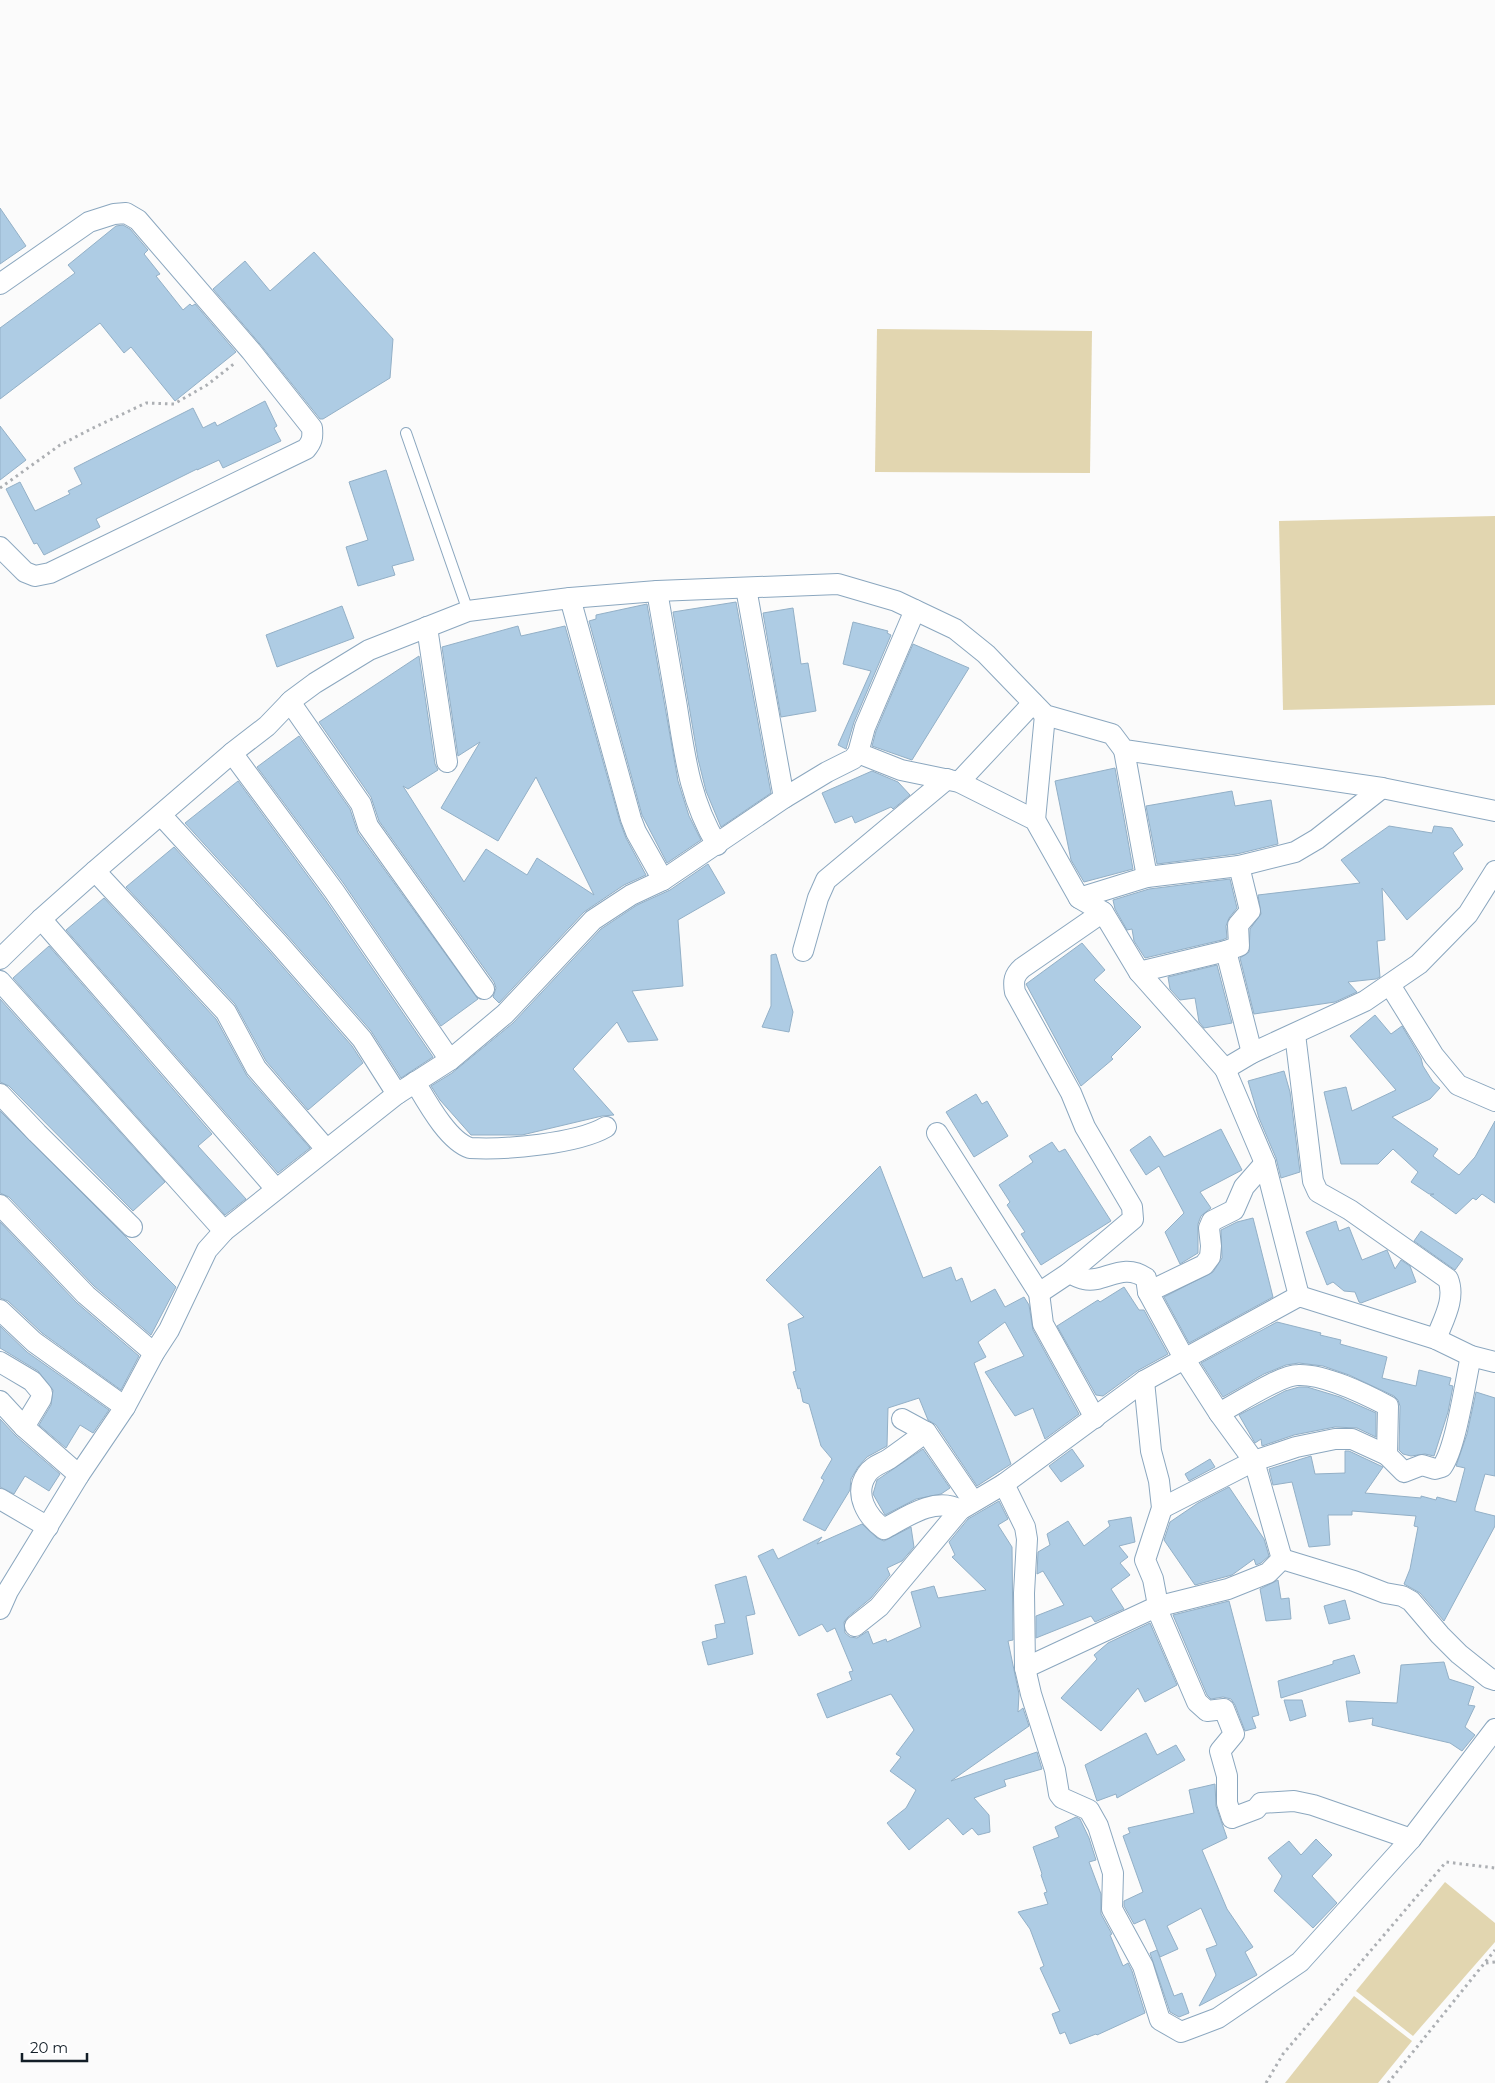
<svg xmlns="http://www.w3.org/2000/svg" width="1495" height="2083" viewBox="0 0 1495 2083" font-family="Montserrat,sans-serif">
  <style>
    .green { fill: #e2d6b0 }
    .building { fill: #aecce4; stroke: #93b0c7 }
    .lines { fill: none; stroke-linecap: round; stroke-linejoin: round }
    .lane-casing { stroke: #8ba7bf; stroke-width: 12 }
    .street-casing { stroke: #8ba7bf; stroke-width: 22 }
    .path { stroke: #acafb3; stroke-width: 3; stroke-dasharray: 2.5 4; stroke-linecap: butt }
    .lane { stroke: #fff; stroke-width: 10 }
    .street { stroke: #fff; stroke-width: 20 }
  </style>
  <rect width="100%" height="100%" fill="#fbfbfb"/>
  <g class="green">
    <path d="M877,329L1092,331L1090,473L875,472Z"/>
    <path d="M1495,516V705L1283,710L1279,521Z"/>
    <path d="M1445,1882L1495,1923V1942L1413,2036L1356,1991Z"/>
    <path d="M1354,1996L1412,2041L1378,2083H1285Z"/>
  </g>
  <g class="building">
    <path d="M0,208L26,246L0,264Z"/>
    <path d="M123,225L130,229L148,250L144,254L160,274L156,276L183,310L190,304L192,306L195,304L236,352L175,401L131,347L124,353L100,323L0,399V328L75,273L68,265L116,226Z"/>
    <path d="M314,252L393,339L390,378L323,419H320L260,344L213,289L245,261L270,291Z"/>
    <path d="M265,401L277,426L274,428L281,441L223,468L219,460L197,470V469L96,519L100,527L44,555L37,543L34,544L6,489L20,482L35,511L70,494L68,491L82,484L74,468L193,408L203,428L215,422L217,426Z"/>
    <path d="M0,426L26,460L0,480Z"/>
    <path d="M386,470L414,560L392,566L395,575L358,586L346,547L368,540L349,482Z"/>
    <path d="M736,602L771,793L721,827L706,791L698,759L673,612Z"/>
    <path d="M647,604L678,781L689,816L701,840L667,863L642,815L589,621L596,619V615Z"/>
    <path d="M342,606L354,638L277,667L266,635Z"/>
    <path d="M793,608L801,664L808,663L816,711L781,717L763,613Z"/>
    <path d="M853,622L888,631L887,633L891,635L854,722L846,749L838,745L871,671L843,664Z"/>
    <path d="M518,626L521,636L565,626L620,822L626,838L646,875L624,885L584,912L499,1003L493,997L496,988L494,982L379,821L371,797L319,722L419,656L435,764L438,770L408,789L403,786L464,882L486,849L527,875L537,858L594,895L536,777L498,841L441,808L480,742L458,756L442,647Z"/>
    <path d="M913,644L969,668L912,760L872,746L876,731Z"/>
    <path d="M299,736L350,809L358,833L478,999L441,1026L344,884L257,767Z"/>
    <path d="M1115,768L1133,869L1084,882L1071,860L1055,781Z"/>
    <path d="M872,771L898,782L910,795L893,809L891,807L855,823L852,816L835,823L822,793Z"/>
    <path d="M238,781L324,898L433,1057L401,1078L371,1031L287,935L185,823Z"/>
    <path d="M1232,791L1235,806L1271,800L1278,844L1237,854L1157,864L1146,806Z"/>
    <path d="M1389,826L1432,833L1434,826L1452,828L1463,845L1453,853L1463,869L1407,920L1382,888L1385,940L1377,941L1380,977L1376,979L1348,982L1357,992L1335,1002L1254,1014L1240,958L1249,952L1250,929L1261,914L1258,895L1360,883L1341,860Z"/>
    <path d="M174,847L269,951L352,1046L363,1063L308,1110L266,1061L235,1004L126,887Z"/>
    <path d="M708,864L725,893L678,920L683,986L632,991L658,1040L628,1042L617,1022L573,1069L614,1115L602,1116L522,1135H471L440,1100L431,1086L452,1073L513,1023L601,929L637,905L670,890Z"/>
    <path d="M1230,879L1237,908L1229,918L1226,926L1227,938L1222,940L1145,958L1134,941L1132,929L1127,930L1115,909L1113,900L1149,889Z"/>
    <path d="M104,898L216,1019L247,1076L310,1148L278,1173L66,930Z"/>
    <path d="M1082,943L1105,970L1094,980L1141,1027L1111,1057L1113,1059L1081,1086L1026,984Z"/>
    <path d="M49,946L212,1134L198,1146L246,1199L225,1215L13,978Z"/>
    <path d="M776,954L793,1012L789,1032L762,1027L771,1006V955Z"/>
    <path d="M1217,965L1232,1023L1204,1028L1199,1022L1195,998L1180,1000L1170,989L1168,977Z"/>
    <path d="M0,999L165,1182L133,1211L9,1086L0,1082Z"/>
    <path d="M1375,1015L1391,1034L1402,1026L1421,1058L1423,1066L1433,1082L1440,1088L1430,1099L1392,1117L1438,1149L1433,1156L1459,1175L1475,1157L1495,1121V1203L1482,1194L1476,1200L1473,1198L1456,1214L1430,1195L1434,1194H1429L1411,1182L1418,1172L1393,1149L1378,1164H1341L1324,1092L1346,1087L1352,1111L1396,1090L1350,1036Z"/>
    <path d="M1284,1071L1290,1092L1300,1172L1281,1178L1276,1158L1259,1118L1248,1081Z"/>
    <path d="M976,1094L982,1104L987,1101L1008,1136L974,1157L946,1112Z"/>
    <path d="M0,1111L176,1287L151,1335L94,1286L9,1197L0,1193Z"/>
    <path d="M1221,1129L1242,1170L1200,1192L1211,1208L1201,1216L1198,1224V1253L1180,1264L1165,1232L1184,1213L1159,1166L1146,1175L1130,1150L1150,1136L1164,1157Z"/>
    <path d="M1052,1142L1059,1152L1065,1149L1111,1221L1041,1265L1021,1234L1025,1232L1007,1205L1010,1202L999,1185L1033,1162L1029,1156Z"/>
    <path d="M880,1166L923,1278L951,1267L956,1281L962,1278L971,1302L995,1289L1005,1307L1024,1297L1029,1305L1033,1330L1079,1414L1045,1439L1033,1408L1015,1416L985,1372L1024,1356L1005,1322L978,1342L986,1357L974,1363L1011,1464L977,1486L936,1425L928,1420L919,1398L888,1408L887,1446L867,1457L858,1467L851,1479L850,1490L825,1531L803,1520L824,1480L821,1478L832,1459L821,1446L809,1404L803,1402L800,1388L798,1389L793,1372L796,1371L788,1324L804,1317L766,1280Z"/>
    <path d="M1253,1218L1273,1297L1189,1343L1164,1297L1213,1272L1222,1258L1221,1230L1237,1222Z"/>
    <path d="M1336,1221L1339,1231L1349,1227L1362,1260L1387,1250L1395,1269L1401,1260L1410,1266L1416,1282L1361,1303L1359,1302L1355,1292L1344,1291L1333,1282L1327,1285L1306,1232Z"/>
    <path d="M0,1222L77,1303L139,1356L121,1390L42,1333L8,1301L0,1298Z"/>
    <path d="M1421,1231L1463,1259L1455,1270L1414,1241Z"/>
    <path d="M1124,1287L1139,1310H1144L1168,1354L1137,1371L1103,1396L1096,1395L1057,1326L1098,1300L1100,1302Z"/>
    <path d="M1277,1322L1321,1333L1320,1335L1341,1340L1340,1344L1387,1357L1382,1378L1416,1386L1419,1370L1451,1378L1449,1385L1453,1386L1448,1412L1434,1456L1425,1454L1411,1456L1403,1454L1399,1450L1400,1406L1398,1400L1394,1396L1349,1375L1323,1366L1299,1363L1286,1365L1264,1374L1223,1397L1201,1363Z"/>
    <path d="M0,1326L27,1352L109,1410L93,1433L80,1425L66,1448L39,1425L51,1405L53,1390L38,1371L0,1348Z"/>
    <path d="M1307,1387L1340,1397L1376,1413V1437L1357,1428L1335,1427L1294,1435L1262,1446L1261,1439L1255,1443L1239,1415L1285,1391L1299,1387Z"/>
    <path d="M1476,1392L1495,1398V1476L1485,1474L1475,1508V1511L1495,1516V1526L1444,1621L1420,1593L1404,1584L1410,1569L1418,1527L1414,1526L1416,1516L1352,1511V1515H1328L1330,1545L1309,1547L1292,1482L1273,1485L1269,1469L1311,1456L1315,1474L1345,1473V1451H1349L1383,1467L1365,1493L1421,1498V1496L1436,1500L1437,1497L1456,1502L1465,1468L1456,1466L1467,1434Z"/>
    <path d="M0,1419L16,1436L60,1474L49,1491L25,1476L14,1494L0,1487Z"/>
    <path d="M923,1449L950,1488L941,1494L916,1499L885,1515L873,1494L877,1480Z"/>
    <path d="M1072,1449L1084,1466L1061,1482L1049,1466Z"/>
    <path d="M1210,1459L1215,1467L1189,1481L1185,1474Z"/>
    <path d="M1229,1487L1264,1539L1269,1556L1261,1563L1256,1565L1254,1559L1232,1575L1195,1585L1164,1540L1170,1522L1198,1503Z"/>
    <path d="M999,1501L1008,1519L998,1525L1012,1547L1013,1640L1008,1641L1019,1694L1018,1712L1023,1708L1029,1726L951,1781L1037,1752L1042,1769L1004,1780L1006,1786L974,1798L989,1815L990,1832L978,1835L972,1828L963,1835L948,1818L909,1850L887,1823L906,1808L916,1790L890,1771L901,1757L896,1754L914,1730L891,1694L827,1718L817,1694L852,1680L849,1672L853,1671L835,1628L827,1632L822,1624L799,1636L758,1556L773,1549L778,1559L822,1537L817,1544L862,1524L877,1538L884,1541L911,1527L914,1547L902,1561L887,1568L890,1575L871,1598L848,1617L844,1622L845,1633L850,1637L857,1638L868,1631L873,1644L886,1639L887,1642L921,1627L911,1592L934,1586L938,1598L986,1590L952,1557L955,1555L949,1542L968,1519Z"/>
    <path d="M1131,1517L1135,1542L1119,1546L1128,1557L1120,1563L1130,1575L1111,1589L1124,1609L1095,1622L1091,1616L1036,1638V1616L1064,1605L1043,1571L1037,1574L1038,1552L1050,1545L1047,1534L1068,1521L1084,1546L1110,1526L1108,1521Z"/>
    <path d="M746,1576L755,1614L746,1616L753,1654L708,1665L702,1642L717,1638L715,1625L725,1623L715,1585Z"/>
    <path d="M1278,1580L1281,1599L1289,1598L1291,1619L1266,1621L1260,1589Z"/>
    <path d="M1345,1600L1350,1619L1329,1624L1324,1606Z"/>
    <path d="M1229,1601L1259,1715L1252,1717L1256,1728L1245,1731L1235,1705L1231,1699L1223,1697L1211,1699L1207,1695L1173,1615Z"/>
    <path d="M1150,1623L1177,1685L1145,1702L1138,1688L1101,1731L1061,1698L1097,1659L1094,1655L1108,1643Z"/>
    <path d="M1354,1655L1360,1673L1281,1698L1278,1681L1333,1664V1661Z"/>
    <path d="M1444,1662L1449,1679L1474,1687L1468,1705L1475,1706L1465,1727L1475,1735L1462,1751L1450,1743L1372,1725L1373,1718L1349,1722L1346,1701L1397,1703L1401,1665Z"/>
    <path d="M1284,1700H1302L1306,1716L1290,1721Z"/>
    <path d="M1146,1733L1157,1755L1176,1745L1185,1760L1117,1798L1116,1794L1097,1801L1085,1765Z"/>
    <path d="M1215,1784L1216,1806L1227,1838L1202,1850L1227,1909L1253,1947L1245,1952L1257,1975L1199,2006L1216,1975L1206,1949L1217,1945L1201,1908L1167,1926L1178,1949L1160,1957L1145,1919L1134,1924L1124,1906V1901L1143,1892L1123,1836L1130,1833L1128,1828L1194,1813L1189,1790Z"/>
    <path d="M1076,1817L1080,1819L1089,1838L1096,1860L1089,1862L1101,1894V1914L1112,1934L1110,1935L1123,1966L1128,1963L1132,1971L1145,2013L1097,2035L1096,2034L1070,2044L1065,2032L1060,2034L1052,2014L1060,2011L1040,1968L1044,1966L1030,1929L1018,1912L1048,1904L1044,1893L1047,1892L1041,1875L1042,1874L1033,1847L1059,1837L1055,1827Z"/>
    <path d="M1316,1839L1332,1855L1312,1876L1337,1903L1313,1928L1274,1891L1282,1876L1268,1858L1289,1841L1301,1855Z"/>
    <path d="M1157,1950L1174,1996L1182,1993L1189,2013L1179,2017L1170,2012L1150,1953Z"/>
  </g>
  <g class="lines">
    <defs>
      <path id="lane" d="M406,433L468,611"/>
      <g id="street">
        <path d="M0,284L89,222L114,214L126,213L138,220L251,351L312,428C313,438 312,442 306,449L50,573L35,576L25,572L0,547"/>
        <path d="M746,588L784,798"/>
        <path d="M657,591C664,630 670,668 677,707C685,758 690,800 717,845"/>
        <path d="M570,598L631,819L636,832L663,880"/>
        <path d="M427,627L447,762"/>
        <path d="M290,702L361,804L368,826L484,989"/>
        <path d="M1124,750L1147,877"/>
        <path d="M232,753L334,891L450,1060"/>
        <path d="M858,753L865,727L915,610"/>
        <path d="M959,782L1033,703"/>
        <path d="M161,815L278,943L362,1039L397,1094"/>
        <path d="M1035,820L1045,715"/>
        <path d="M95,871L226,1012L256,1068L326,1149"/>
        <path d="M1079,898L1147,877L1239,866L1295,852L1317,839L1382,788"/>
        <path d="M41,919L276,1189"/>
        <path d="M803,951L818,898L826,880L947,779"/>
        <path d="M1226,951L1252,1053"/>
        <path d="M0,959L41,919L95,871L232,753L267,726L292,700L315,683L369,650L468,611L570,598L657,591L838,584L896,601L955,629L986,654L1045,715L1112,734L1124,750L1382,788L1495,811"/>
        <path d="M1139,972L1226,951L1239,946L1238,925L1250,911L1239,866"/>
        <path d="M0,981L224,1231"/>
        <path d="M1390,985L1434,1056L1458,1085L1495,1101"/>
        <path d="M1295,1034L1313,1181L1318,1192L1350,1210L1448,1279C1456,1299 1443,1320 1436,1339"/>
        <path d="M1225,1069L1265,1163L1299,1296"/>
        <path d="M415,1082C427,1102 448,1141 470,1148C504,1150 577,1144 606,1127"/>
        <path d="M0,1094L37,1133L132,1227"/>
        <path d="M937,1133L1039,1293L1043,1324L1095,1418"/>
        <path d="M0,1205L86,1295L154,1353"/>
        <path d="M1069,1273C1074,1275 1079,1278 1084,1279C1104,1284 1122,1261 1146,1278L1148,1292L1185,1360L1219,1413L1254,1461L1282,1559"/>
        <path d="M1148,1292L1204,1265L1210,1257L1211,1246L1209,1228L1212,1221L1234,1210L1244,1187L1265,1163"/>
        <path d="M1039,1293L1069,1273L1133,1219L1132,1207L1085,1127L1071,1093L1015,992C1013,981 1014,975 1022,968L1103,912"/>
        <path d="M0,1310L34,1342L125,1407"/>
        <path d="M0,1362L32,1381L42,1393L41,1399L24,1427"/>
        <path d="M1144,1381L1151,1451L1159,1481L1162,1508L1145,1560L1153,1579L1160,1616L1197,1702L1207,1711L1224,1709L1234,1734L1220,1751L1227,1776V1803L1232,1818L1256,1809L1261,1803L1294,1801L1313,1805L1411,1839"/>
        <path d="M0,1401L24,1427L79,1475"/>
        <path d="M1219,1413C1237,1404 1280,1375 1298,1375C1325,1374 1365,1394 1388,1406L1387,1455L1404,1472L1422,1465L1435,1469L1442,1467C1456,1448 1465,1382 1471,1356"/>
        <path d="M902,1419L926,1432L973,1501"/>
        <path d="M926,1432C914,1441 902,1450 889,1459C881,1464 872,1466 867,1474C853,1494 867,1517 884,1529C906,1517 935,1496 960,1510"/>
        <path d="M1004,1484L1025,1527L1027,1539L1024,1593L1025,1668L1031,1694L1055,1770L1059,1794L1062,1798L1089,1810L1098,1826L1113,1873L1112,1909L1143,1966L1160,2020L1181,2032L1218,2018L1300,1962L1411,1839L1495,1729"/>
        <path d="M0,1499L48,1527"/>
        <path d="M1162,1508L1254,1461L1296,1447L1335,1439H1352L1387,1455"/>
        <path d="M1282,1559L1354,1581L1385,1593L1402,1596L1411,1601L1440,1635L1459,1654L1489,1678L1495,1680"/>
        <path d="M0,1609L8,1591L79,1475L125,1407L154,1353L169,1330L207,1250L224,1231L397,1094L450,1060L505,1014L593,920L631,895L663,880L784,798L827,772L853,759L858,753L901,770L959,782L1035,820L1079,898L1103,912L1139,972L1225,1069L1252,1053L1365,1001L1419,964L1468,914L1495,871"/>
        <path d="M855,1626L879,1607L960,1510L1004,1484L1144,1381L1299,1296L1436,1339L1471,1356L1495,1362"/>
        <path d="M1025,1668L1156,1607L1228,1589L1268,1573L1282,1559"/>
      </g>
    </defs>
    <use href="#lane" class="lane-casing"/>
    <use href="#street" class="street-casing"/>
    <g class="path">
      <path d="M0,488L60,445L93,428L146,403L174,404L207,385L235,363"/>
      <path d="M1486,1963L1495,1962"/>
      <path d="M1266,2083L1283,2054L1446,1862L1495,1868"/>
      <path d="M1388,2083L1495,1950"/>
    </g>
    <use href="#lane" class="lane"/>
    <use href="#street" class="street"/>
  </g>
  <path d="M22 2053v8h65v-8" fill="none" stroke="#131e27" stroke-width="2.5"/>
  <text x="30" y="2053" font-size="15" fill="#131e27" stroke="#ffffff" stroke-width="4" paint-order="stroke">20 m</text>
</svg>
